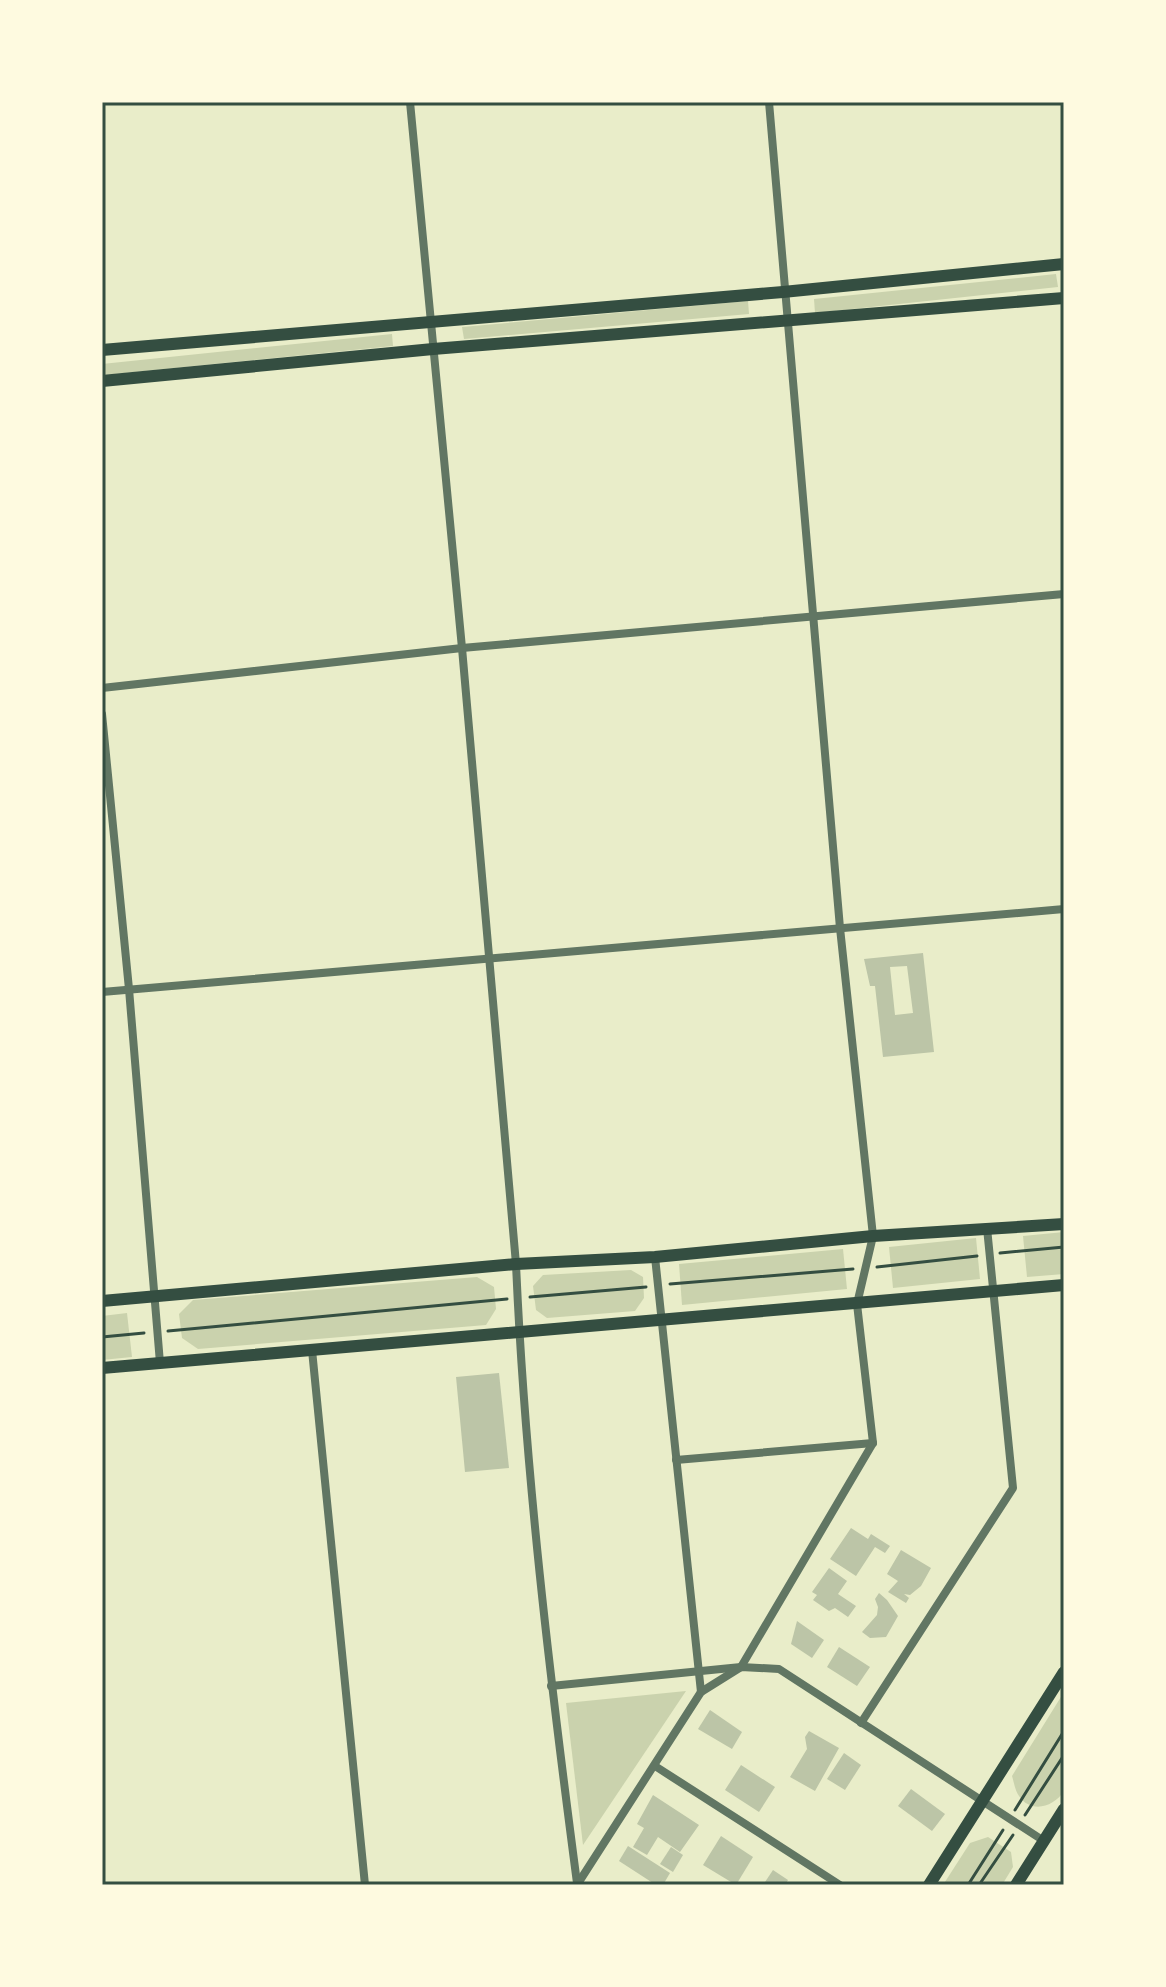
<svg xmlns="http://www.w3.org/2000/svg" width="1166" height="1987" viewBox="0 0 1166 1987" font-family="'Fira Sans',sans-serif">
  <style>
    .green { fill: #cad2ad }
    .building { fill: #bcc5a7; fill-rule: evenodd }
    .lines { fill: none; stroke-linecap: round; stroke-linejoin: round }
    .path { stroke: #344e41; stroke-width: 3 }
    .minor { stroke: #617663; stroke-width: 8 }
    .secondary { stroke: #344e41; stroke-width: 12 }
    .neatline { fill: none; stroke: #344e41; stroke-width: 3 }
  </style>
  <rect width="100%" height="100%" fill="#e9edc9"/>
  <g class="green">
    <path d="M1056,274L1058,287L815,313L814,299Z"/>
    <path d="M748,301L749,314L464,339L462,327Z"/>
    <path d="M392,334L393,346L104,375L102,364Z"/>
    <path d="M1064,1232V1274L1027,1277L1023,1236Z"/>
    <path d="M976,1238L980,1279L893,1288L889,1247Z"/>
    <path d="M843,1249L847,1289L682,1305L679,1264Z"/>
    <path d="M631,1270L643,1277L644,1298L635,1311L547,1318L536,1310L533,1286L543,1275Z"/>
    <path d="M477,1277L494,1287L496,1309L486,1325L198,1349L182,1338L179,1314L193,1300Z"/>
    <path d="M127,1313L132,1357L102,1360V1316Z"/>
    <path d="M686,1691L583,1845L566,1703Z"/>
    <path d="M1064,1692V1791C1054,1807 1031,1814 1019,1796C1015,1791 1014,1782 1012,1776Z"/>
    <path d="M988,1837L1011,1852L1013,1867L1002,1885H943L970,1843Z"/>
  </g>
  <g class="building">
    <path d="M923,953L934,1052L883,1057L875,986H870L864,959ZM907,966L913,1013L895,1015L890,967Z"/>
    <path d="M499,1373L509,1468L465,1472L456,1377Z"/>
    <path d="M851,1528L868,1539L871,1534L890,1546L885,1553L875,1547L856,1576L830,1559Z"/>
    <path d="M901,1550L931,1568L921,1586L910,1595L904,1594L909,1598L906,1603L888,1592L898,1581L887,1574Z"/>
    <path d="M829,1568L847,1581L838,1594L856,1606L848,1617L835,1608L829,1611L813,1600L817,1595L812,1592Z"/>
    <path d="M879,1593L887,1600L898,1616L886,1637L870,1638L862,1632L877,1615L878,1607L875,1599Z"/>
    <path d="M797,1621L824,1640L812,1658L791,1644Z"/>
    <path d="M839,1647L870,1667L857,1686L827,1667Z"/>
    <path d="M710,1710L742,1732L732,1749L698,1729Z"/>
    <path d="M809,1731L839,1748L815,1791L790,1777L807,1749L805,1737Z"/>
    <path d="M844,1753L861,1765L845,1790L827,1779Z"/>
    <path d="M741,1765L775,1787L759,1812L725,1790Z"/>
    <path d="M911,1789L945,1814L932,1831L898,1806Z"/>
    <path d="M653,1795L699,1825L680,1852L658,1837L647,1855L633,1847L644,1828L637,1824Z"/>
    <path d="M721,1836L753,1857L736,1885L703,1865Z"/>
    <path d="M628,1846L670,1873L663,1885H656L619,1861Z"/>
    <path d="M671,1847L683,1855L673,1872L660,1864Z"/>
    <path d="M773,1870L788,1880L785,1885H763Z"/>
  </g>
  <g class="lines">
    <g class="path">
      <path d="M1000,1253L1064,1247"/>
      <path d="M877,1267L977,1256"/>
      <path d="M670,1284L853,1269"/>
      <path d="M530,1297L646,1287"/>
      <path d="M168,1331L507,1299"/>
      <path d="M102,1337L144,1333"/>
      <path d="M1015,1810L1064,1731"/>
      <path d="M1025,1815L1064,1755"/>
      <path d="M968,1885L1003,1830"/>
      <path d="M979,1885L1013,1835"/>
    </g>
    <g class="minor">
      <path d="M410,102L462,648L516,1264C525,1471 550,1678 577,1883"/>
      <path d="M102,688L462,648L1064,594"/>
      <path d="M102,714L129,989L160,1363"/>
      <path d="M102,992L1064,909"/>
      <path d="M655,1257L701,1692"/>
      <path d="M312,1350L365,1885"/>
      <path d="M676,1460L873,1443"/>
      <path d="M551,1686L741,1667L779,1669L1044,1841"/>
      <path d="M861,1723L1013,1488L987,1228"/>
      <path d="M655,1766L840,1885"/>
      <path d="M577,1885L701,1692L741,1667L873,1443L857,1304L873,1236L840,928L769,102"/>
    </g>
    <g class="secondary">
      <path d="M102,350L783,292L1064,264"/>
      <path d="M102,381L433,349L1064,298"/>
      <path d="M102,1301L516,1264L655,1257L873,1236L1064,1224"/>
      <path d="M102,1368L1064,1285"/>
      <path d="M929,1885L1064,1672"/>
      <path d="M1016,1885L1064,1809"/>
    </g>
  </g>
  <rect width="1166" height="1987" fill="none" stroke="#fefae0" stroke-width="208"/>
  <rect x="104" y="104" width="958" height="1779" class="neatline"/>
</svg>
